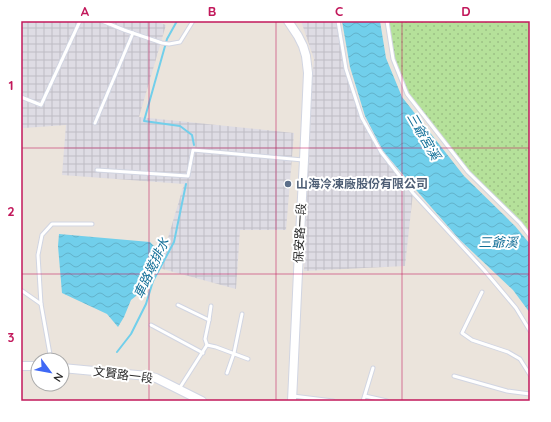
<svg xmlns="http://www.w3.org/2000/svg" width="551" height="422" viewBox="0 0 551 422" font-family="Quicksand,'Noto Sans TC',sans-serif">
  <style>
    .industrial { fill: url(#industrial-grid) }
    .grass { fill: url(#grass-dots) }
    .water { fill: url(#water-waves) }
    .lines { fill: none; stroke-linecap: round; stroke-linejoin: round }
    .stream { stroke: #71cfeb; stroke-width: 2 }
    .lane-casing { stroke: #d1d5e2; stroke-width: 5 }
    .secondary-casing { stroke: #d1d5e2; stroke-width: 10 }
    .lane { stroke: #fff; stroke-width: 3 }
    .secondary { stroke: #fff; stroke-width: 8 }
    .grid { fill: none; stroke: #c2185b; stroke-width: 1; stroke-opacity: 0.55 }
    .service-dot { fill: #5c6f8a; stroke: #fff; stroke-width: 1.5 }
    .labels { text-anchor: middle; stroke-width: 4; stroke-linejoin: round; paint-order: stroke }
    .service-label { font-size: 12px; font-weight: bold; fill: #4e5e75; stroke: #fff; text-anchor: start }
    .street-label { font-size: 12px; fill: #2a2a2a; stroke: #fff }
    .water-label { font-size: 13px; font-style: italic; fill: #116e97; stroke: #fff }
    .neatline { fill: none; stroke: #c2185b; stroke-width: 1.5 }
    .grid-label { font-size: 13px; text-anchor: middle; font-weight: bold; fill: #c2185b }
  </style>
  <defs>
    <pattern id="industrial-grid" width="8" height="8" patternUnits="userSpaceOnUse"><rect width="8" height="8" fill="#dedce4"/><path d="M0 4h8M4 0v8" fill="none" stroke="#bfbdc4"/></pattern>
    <pattern id="grass-dots" width="8" height="8" patternUnits="userSpaceOnUse"><rect width="8" height="8" fill="#b5e19a"/><path d="M2 2h.1M6 6h.1" fill="none" stroke="#9cc185" stroke-width="1.8" stroke-linecap="round"/></pattern>
    <pattern id="water-waves" width="16" height="10" patternUnits="userSpaceOnUse"><rect width="16" height="10" fill="#71cfeb"/><path d="M0 5q4-4 8 0t8 0" fill="none" stroke="#62b2ca"/></pattern>
  </defs>
  <rect width="100%" height="100%" fill="#ebe4dc"/>
  <g class="industrial">
    <path d="M21,21H155L166,25L139,117L294,133L286,230H240L236,289L159,268L184,184L62,175L66,125L24,128L21,127Z"/>
    <path d="M301,21H338L346,69L362,118L381,152L413,193L405,266L304,271L312,83L314,59Z"/>
  </g>
  <path class="grass" d="M387,21H530V236L520,222L468,172L407,94L393,59Z"/>
  <g class="water">
    <path d="M342,21H380L386,58L402,97L464,176L515,226L530,244V313L513,290L460,240L417,191L383,151L365,116L350,67Z"/>
    <path d="M59,234L150,242L155,247L156,255L136,296L131,300L124,317L118,327L107,314L62,293L58,246Z"/>
  </g>
  <g class="lines">
    <g class="stream">
      <path d="M177,21L167,39L144,121L180,126L192,135L194,145"/>
      <path d="M117,352L131,334L146,304L153,281L174,242L186,184"/>
    </g>
    <defs>
      <g id="lane">
        <path d="M102,21L124,30L162,43L169,44L180,42L193,21"/>
        <path d="M338,21L346,69L362,118L381,152L413,193L484,270L516,308L530,331"/>
        <path d="M387,21L393,59L407,94L468,172L520,223L530,236"/>
        <path d="M21,97L41,105L80,21"/>
        <path d="M95,123L133,33"/>
        <path d="M97,170L188,176L193,150L303,160"/>
        <path d="M21,290L41,304"/>
        <path d="M482,292L462,333L472,340L508,352L520,359L530,375"/>
        <path d="M178,305L209,320"/>
        <path d="M151,325L203,353"/>
        <path d="M207,345L216,347L248,359"/>
        <path d="M51,360L41,304L38,255L42,235L52,224H92"/>
        <path d="M227,373L234,353L242,314"/>
        <path d="M454,376L507,391L530,394"/>
        <path d="M179,389L207,345L205,339L209,320L211,306"/>
        <path d="M293,396L333,401"/>
        <path d="M365,396L387,401"/>
        <path d="M363,401L373,368"/>
      </g>
      <g id="secondary">
        <path d="M288,21L298,36L303,46L306,56L308,73L304,160L298,272L292,401"/>
        <path d="M21,366H38"/>
        <path d="M62,368L148,376L156,378L202,401"/>
      </g>
    </defs>
    <use href="#lane" class="lane-casing"/>
    <use href="#secondary" class="secondary-casing"/>
    <use href="#lane" class="lane"/>
    <use href="#secondary" class="secondary"/>
  </g>
  <path class="grid" d="M149,21V401M276,21V401M402,21V401M21,148H530M21,274H530"/>
  <circle class="service-dot" cx="288" cy="184" r="4"/>
  <g class="labels">
    <g class="service-label">
      <text x="296" y="188">山海冷凍廠股份有限公司</text>
    </g>
    <g class="street-label">
      <text transform="translate(300 233) rotate(-87)" y="4">保安路一段</text>
      <text transform="translate(123 375) rotate(7)" y="4">文賢路一段</text>
    </g>
    <g class="water-label">
      <text transform="translate(424 136) rotate(60)" y="5">三爺宮溪</text>
      <text x="498" y="247">三爺溪</text>
      <text transform="translate(151 268) rotate(-65)" y="5">車路墘排水</text>
    </g>
  </g>
  <rect width="551" height="422" fill="none" stroke="#ffffff" stroke-width="44"/>
  <g transform="translate(50 372) rotate(122)"><circle r="19" fill="#ffffff" stroke="#aaaaaa"/>
  <path d="M0-3L7 15L0 10L-7 15Z" fill="#3f68f5"/>
  <text y="-6" font-size="11" font-weight="bold" text-anchor="middle" fill="#2a2a2a">N</text>
  </g>
  <rect x="22" y="22" width="507" height="378" class="neatline"/>
  <g class="grid-label">
    <text x="85" y="16">A</text>
    <text x="212" y="16">B</text>
    <text x="339" y="16">C</text>
    <text x="466" y="16">D</text>
    <text x="11" y="90">1</text>
    <text x="11" y="216">2</text>
    <text x="11" y="342">3</text>
  </g>
</svg>
